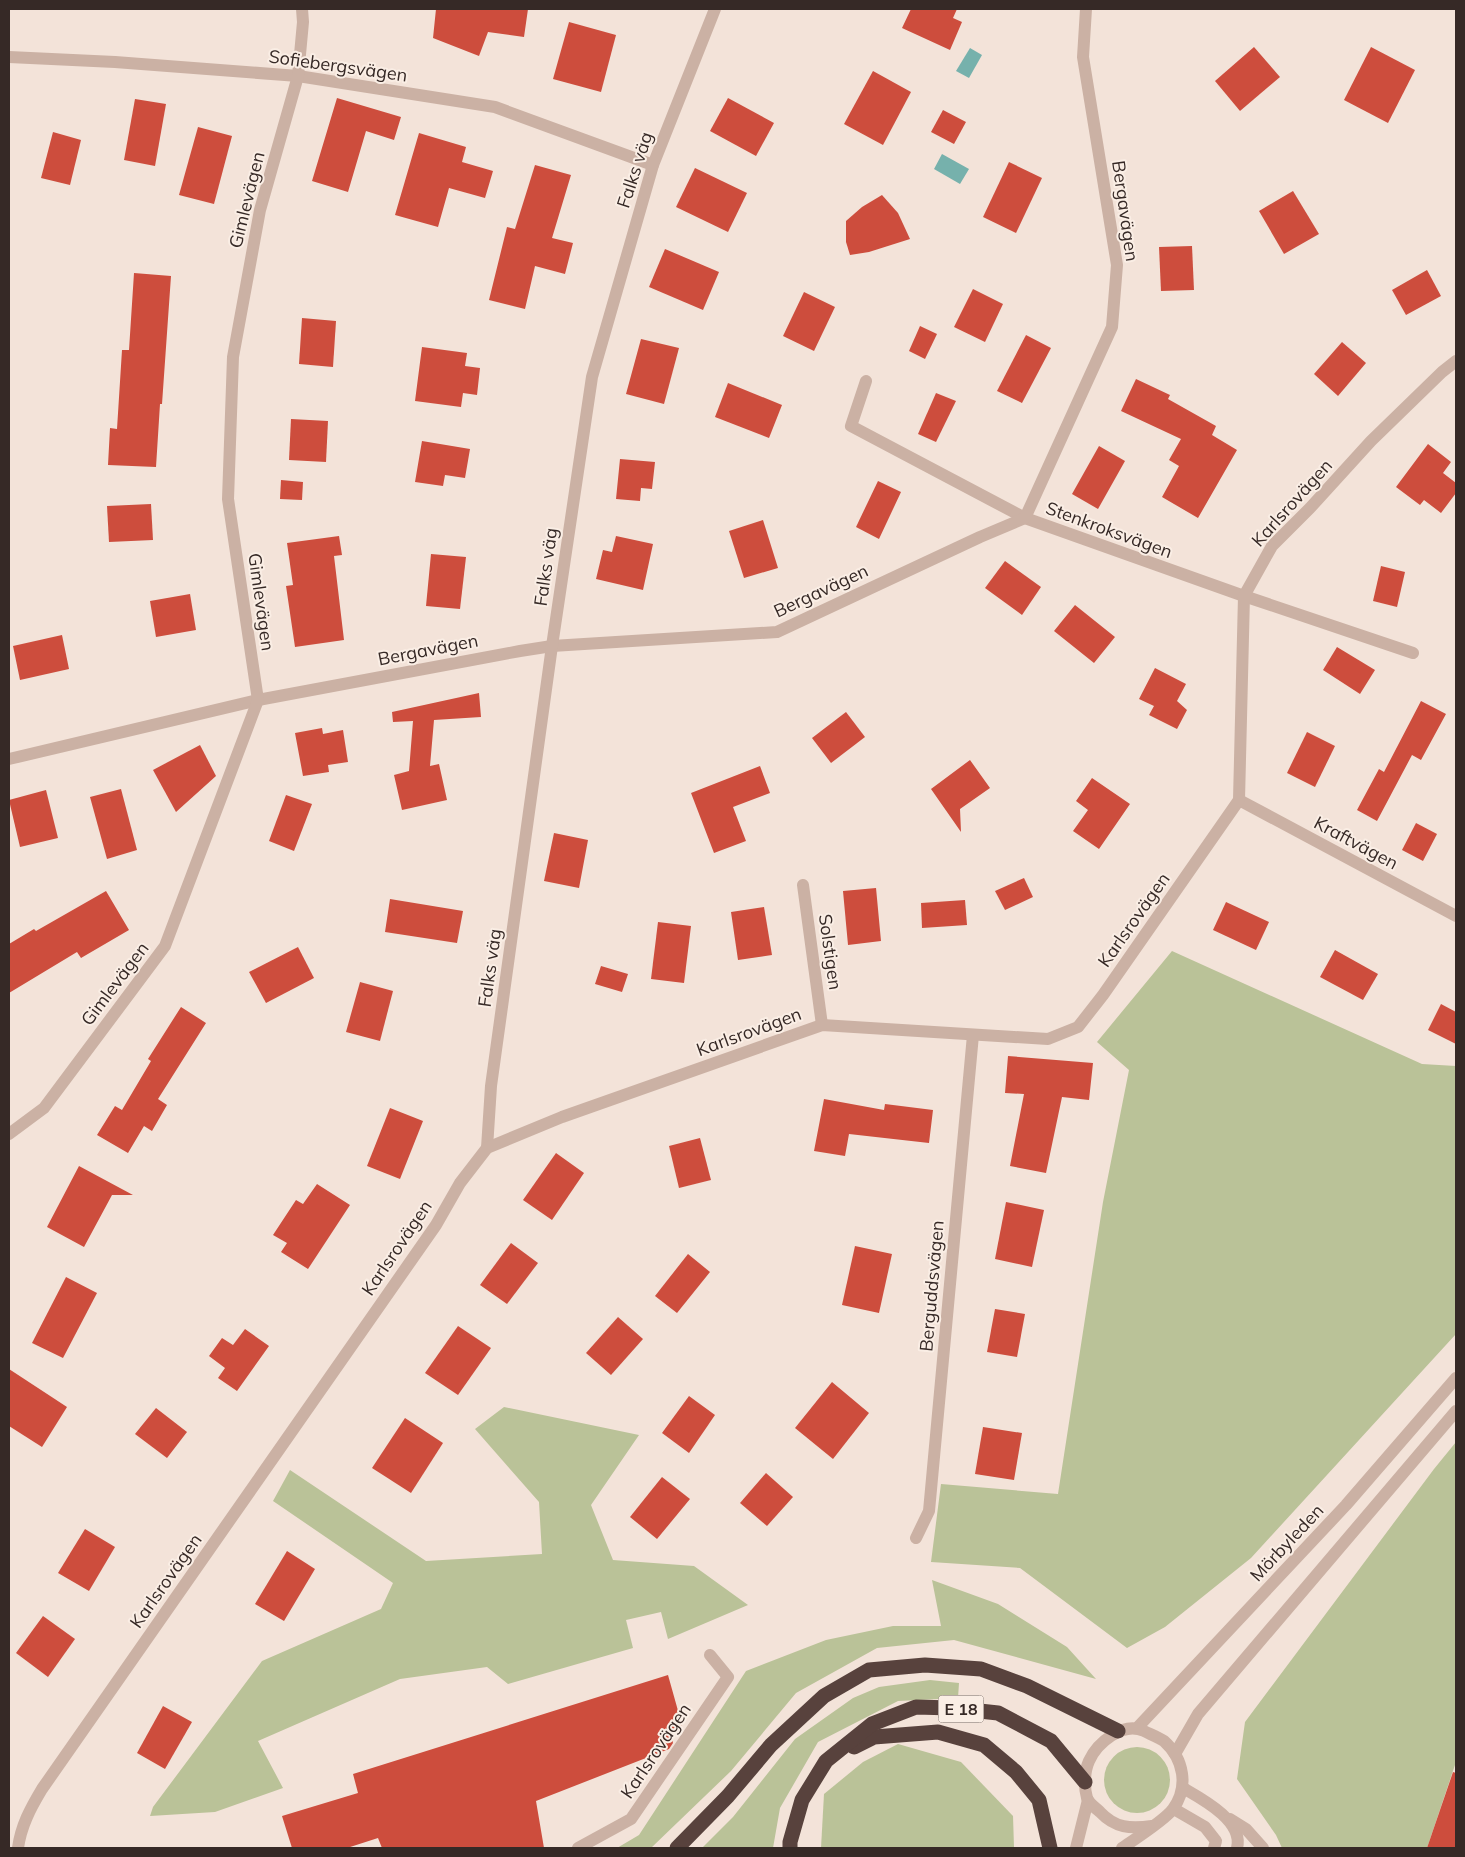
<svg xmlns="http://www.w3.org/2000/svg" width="1465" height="1857" viewBox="0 0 1465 1857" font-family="Mulish,sans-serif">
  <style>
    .green { fill: #bac298 }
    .water { fill: #76b1ac }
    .building { fill: #cd4d3d }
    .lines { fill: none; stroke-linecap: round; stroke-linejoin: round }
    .minor { stroke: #cbb1a4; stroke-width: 12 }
    .highway { stroke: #58423d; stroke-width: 15 }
    .labels { text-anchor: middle; stroke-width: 4; stroke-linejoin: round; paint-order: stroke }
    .shield { fill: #faeee5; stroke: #71645f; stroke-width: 1 }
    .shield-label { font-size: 16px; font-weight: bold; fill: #362926 }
    .street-label { font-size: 18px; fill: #362926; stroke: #faeee5 }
  </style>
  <rect width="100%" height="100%" fill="#f3e3d9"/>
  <g class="green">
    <path d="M1172,951L1422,1064L1456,1066V1334L1251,1558L1165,1627L1127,1648L1020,1568L931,1562L941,1484L1058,1494L1103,1202L1129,1070L1097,1042Z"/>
    <path d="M504,1407L639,1435L591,1505L613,1560L694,1566L748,1605L668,1639L661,1612L626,1620L633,1648L508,1684L487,1667L400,1679L258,1741L283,1788L215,1812L150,1816L153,1807L262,1661L381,1609L393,1583L273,1501L290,1470L426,1561L542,1554L539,1502L475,1429Z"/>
    <path d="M1456,1442V1762L1427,1848H1282L1276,1835L1237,1779L1245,1722L1434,1469Z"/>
    <path d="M932,1580L998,1604L1067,1647L1096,1679L954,1640L877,1648L796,1693L731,1771L651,1848H617L639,1835L746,1671L826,1640L893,1626H941Z"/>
    <path d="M930,1680L959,1683L958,1698L898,1701L818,1742L780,1808L773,1848H702L733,1817L795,1739L853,1698L879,1687Z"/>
    <path d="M898,1744L961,1762L1013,1816L1014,1848H821L824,1794L863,1762Z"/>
    <circle cx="1137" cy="1780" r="33"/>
  </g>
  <g class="water">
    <path d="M970,48L982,55L969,78L956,71Z"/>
    <path d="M942,154L969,169L960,184L934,169Z"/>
  </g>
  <g class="building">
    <path d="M436,9H528L524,37L488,32L479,56L433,38Z"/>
    <path d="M911,9H957L953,18L962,22L950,50L902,28Z"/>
    <path d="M569,22L616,35L601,92L553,79Z"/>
    <path d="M1254,47L1280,77L1240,111L1215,81Z"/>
    <path d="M1371,47L1415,70L1388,123L1344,100Z"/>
    <path d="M873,71L911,92L883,145L844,124Z"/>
    <path d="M337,98L401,117L394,140L366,131L348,192L312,181Z"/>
    <path d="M728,98L774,123L756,156L710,131Z"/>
    <path d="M135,99L166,104L155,166L124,160Z"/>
    <path d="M943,110L966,122L954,144L931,132Z"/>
    <path d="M198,127L232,136L214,204L179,195Z"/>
    <path d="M53,132L81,140L70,185L41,178Z"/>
    <path d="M419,133L466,147L462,162L493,171L485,198L449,188L438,227L395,215Z"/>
    <path d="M1009,162L1042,178L1016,233L983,217Z"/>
    <path d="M535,165L571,175L552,238L573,243L565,274L535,266L525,309L489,300L507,227L515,229Z"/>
    <path d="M695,168L747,193L728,232L676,207Z"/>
    <path d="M1293,191L1319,234L1284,254L1259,211Z"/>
    <path d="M882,195L898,213L910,239L869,252L850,255L846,242V221L862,207Z"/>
    <path d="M1192,246L1194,290L1161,291L1159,247Z"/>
    <path d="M665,249L719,272L703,310L649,287Z"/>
    <path d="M1427,270L1441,296L1406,315L1392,290Z"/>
    <path d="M134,273L171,276L162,404H160L156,467L108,465L110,428L117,429L122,350H129Z"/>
    <path d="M973,289L1003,304L985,342L954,327Z"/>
    <path d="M804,292L835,307L814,351L783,336Z"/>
    <path d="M302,318L336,321L333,367L299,364Z"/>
    <path d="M920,326L937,334L925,359L909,351Z"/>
    <path d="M1026,335L1051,348L1022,403L997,391Z"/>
    <path d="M641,339L679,348L664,404L626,394Z"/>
    <path d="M1342,342L1366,363L1338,396L1314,374Z"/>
    <path d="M422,347L467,353L465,366L480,368L477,395L463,393L461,407L415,401Z"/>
    <path d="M1136,379L1170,395L1168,399L1216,426L1212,435L1237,450L1198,518L1162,497L1179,466L1169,460L1181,439L1121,411Z"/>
    <path d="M728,383L782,405L769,438L715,417Z"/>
    <path d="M936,393L956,401L936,442L918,434Z"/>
    <path d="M291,419L328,421L326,462L289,460Z"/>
    <path d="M422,441L470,449L465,478L445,475L443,486L415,482Z"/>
    <path d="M1428,444L1451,462L1443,473L1456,483V493L1441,513L1424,500L1420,505L1396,487Z"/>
    <path d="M1099,446L1125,461L1098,509L1072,494Z"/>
    <path d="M620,459L655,462L652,489L641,488L640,501L616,499Z"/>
    <path d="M281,480L303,482L302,500L280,499Z"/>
    <path d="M878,481L901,492L879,539L856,527Z"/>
    <path d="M151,504L153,540L109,542L107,506Z"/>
    <path d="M763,520L778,568L744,578L729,531Z"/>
    <path d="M339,536L342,555L334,556L344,640L295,647L286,586L293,585L287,543Z"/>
    <path d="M616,536L653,544L643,590L596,579L603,550L612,552Z"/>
    <path d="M431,554L466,557L460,609L426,606Z"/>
    <path d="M1005,561L1041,587L1022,615L985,588Z"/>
    <path d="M1381,566L1405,572L1397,607L1373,601Z"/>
    <path d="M190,594L196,630L156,637L150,601Z"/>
    <path d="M1075,605L1115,637L1094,663L1054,631Z"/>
    <path d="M62,635L69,669L20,680L13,646Z"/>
    <path d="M1337,647L1375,670L1360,694L1323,670Z"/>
    <path d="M1155,668L1186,684L1177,701L1187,710L1177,729L1149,715L1154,706L1139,699Z"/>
    <path d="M479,693L481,717L434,720L430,766L439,764L447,800L402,810L394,775L409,771L413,721L393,722L392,712Z"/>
    <path d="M1421,701L1446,714L1421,760L1412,755L1377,821L1357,810L1379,769L1384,772Z"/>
    <path d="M846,712L865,737L831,763L812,738Z"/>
    <path d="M322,728L323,734L343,730L348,762L328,765L329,772L303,776L295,733Z"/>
    <path d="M1307,732L1335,746L1315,787L1287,773Z"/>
    <path d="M200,745L216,776L176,812L153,770Z"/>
    <path d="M970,760L990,788L960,809L961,832L931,789Z"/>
    <path d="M760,766L770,793L733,807L746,841L714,853L691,793Z"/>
    <path d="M1092,778L1130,804L1099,849L1073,831L1088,810L1076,801Z"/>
    <path d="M121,789L137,850L107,859L90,797Z"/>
    <path d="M46,790L58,838L20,847L9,800Z"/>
    <path d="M286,795L312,804L294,851L269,841Z"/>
    <path d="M1416,823L1437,834L1423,861L1402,850Z"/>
    <path d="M554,833L588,840L579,888L544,881Z"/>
    <path d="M1024,878L1033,897L1005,910L995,891Z"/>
    <path d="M876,888L881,941L848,945L843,891Z"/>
    <path d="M106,891L129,930L81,958L77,952L9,993V944L34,929L36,931Z"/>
    <path d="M390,899L463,911L457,943L385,932Z"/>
    <path d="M965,900L967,925L922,928L921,903Z"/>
    <path d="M1226,902L1269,922L1256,950L1213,930Z"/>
    <path d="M764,907L772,955L738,960L731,912Z"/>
    <path d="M658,922L691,926L684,983L651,979Z"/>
    <path d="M298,947L314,978L266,1003L249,972Z"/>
    <path d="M1335,950L1378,974L1363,1000L1320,977Z"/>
    <path d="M601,966L628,974L622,992L595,984Z"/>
    <path d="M360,982L393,991L380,1041L346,1032Z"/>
    <path d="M1441,1004L1456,1012V1044L1428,1030Z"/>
    <path d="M181,1007L206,1023L158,1099L167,1105L152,1131L144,1126L128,1153L97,1135L115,1106L122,1110L151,1061L148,1059Z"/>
    <path d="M1008,1056L1093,1063L1089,1100L1062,1097L1046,1173L1010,1166L1024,1094L1005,1093Z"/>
    <path d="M824,1099L884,1110L885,1104L933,1110L929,1143L849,1134L845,1156L814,1151Z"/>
    <path d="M390,1108L423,1121L400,1179L367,1166Z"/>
    <path d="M700,1138L711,1180L679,1188L669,1146Z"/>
    <path d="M556,1153L584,1173L552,1220L523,1200Z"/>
    <path d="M79,1166L133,1195H112L84,1247L47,1227Z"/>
    <path d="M317,1184L350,1205L308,1269L281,1252L287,1243L273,1235L296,1200L303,1204Z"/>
    <path d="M1006,1202L1044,1210L1032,1267L995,1259Z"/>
    <path d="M511,1243L538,1263L507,1304L480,1285Z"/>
    <path d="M855,1246L892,1254L879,1313L842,1305Z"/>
    <path d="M688,1254L710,1272L677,1313L655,1296Z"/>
    <path d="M66,1277L97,1293L63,1358L32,1343Z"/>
    <path d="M995,1309L1025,1314L1017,1357L987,1352Z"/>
    <path d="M618,1317L643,1339L611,1375L586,1353Z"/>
    <path d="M458,1326L491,1348L458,1395L425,1373Z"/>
    <path d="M245,1329L269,1346L237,1391L218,1378L225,1368L209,1356L222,1338L233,1345Z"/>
    <path d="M9,1369L67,1407L42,1447L9,1426Z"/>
    <path d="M832,1382L869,1413L833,1459L795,1428Z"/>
    <path d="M689,1396L715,1415L689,1453L662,1433Z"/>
    <path d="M156,1408L187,1432L167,1458L135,1434Z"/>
    <path d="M405,1418L443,1443L411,1493L372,1468Z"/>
    <path d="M983,1427L1022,1433L1014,1480L975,1474Z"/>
    <path d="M766,1473L793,1497L767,1526L740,1503Z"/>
    <path d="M662,1477L690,1499L657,1539L630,1517Z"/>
    <path d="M85,1529L115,1547L89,1591L58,1573Z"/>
    <path d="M287,1551L315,1569L284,1621L255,1604Z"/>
    <path d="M43,1616L75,1639L48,1677L16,1653Z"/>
    <path d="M668,1675L682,1725L670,1730L673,1743L669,1749L536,1801L544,1848H382L378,1838L347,1848H292L282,1816L358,1793L353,1774Z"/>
    <path d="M163,1706L192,1722L165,1769L137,1753Z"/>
    <path d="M1453,1772L1456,1773V1848H1427Z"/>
  </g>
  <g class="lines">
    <g class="minor">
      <path d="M9,57L115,62L298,76L495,107L653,165"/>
      <path d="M866,381L851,426L1025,518L1244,596L1413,653"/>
      <path d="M9,759L258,700L520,651L552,646L777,632L980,537L1025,518L1112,327L1117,265L1083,57L1086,9"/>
      <path d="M1239,800L1456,916"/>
      <path d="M803,885L822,1025"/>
      <path d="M9,1134L44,1108L165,946L258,700L228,499L233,357L260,210L298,76L303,22L302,9"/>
      <path d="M487,1148L491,1086L552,646L592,377L653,165L715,9"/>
      <path d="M916,1538L929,1511L973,1035"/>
      <path d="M1137,1728L1346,1505L1456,1378"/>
      <path d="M1175,1754L1198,1714L1456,1411"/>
      <path d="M1183,1788C1202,1799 1244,1821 1237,1848"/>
      <path d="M1174,1809L1205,1827L1216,1841L1214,1848"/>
      <path d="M1230,1819L1246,1829L1263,1848"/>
      <path d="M18,1848C21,1826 30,1809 42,1789L436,1225L460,1183L487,1148L562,1117L822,1025L1048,1039L1078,1027L1103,995L1239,800L1244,596L1272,546L1310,508L1371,441L1442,372L1456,361"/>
      <path d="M578,1848L631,1819L728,1677L710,1655"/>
      <path d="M1076,1848L1088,1800"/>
      <path d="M1122,1848C1135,1839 1165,1820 1173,1809C1189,1787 1184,1759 1164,1741C1158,1737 1150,1734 1144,1731C1123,1721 1097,1743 1089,1761C1084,1772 1084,1787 1087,1798C1089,1804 1096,1808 1100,1812C1115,1828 1130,1829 1152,1826"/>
    </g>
    <g class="highway">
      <path d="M854,1747L874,1737L938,1732L984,1745L1016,1772L1039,1800L1050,1848"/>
      <path d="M677,1848L728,1796L771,1745L824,1696L869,1670L925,1665L981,1669L1027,1686L1118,1731"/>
      <path d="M790,1848V1842L802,1800L826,1761L872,1724L916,1707L952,1708L998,1713L1051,1741L1085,1782"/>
    </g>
  </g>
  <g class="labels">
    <rect class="shield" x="938.5" y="1695.5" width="45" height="27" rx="4"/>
    <g class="shield-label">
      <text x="961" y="1715">E 18</text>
    </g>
    <g class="street-label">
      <text transform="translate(338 66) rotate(8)" y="6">Sofiebergsvägen</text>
      <text transform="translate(635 170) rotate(-72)" y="6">Falks väg</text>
      <text transform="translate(247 200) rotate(-76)" y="6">Gimlevägen</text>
      <text transform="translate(1125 211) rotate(82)" y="6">Bergavägen</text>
      <text transform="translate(1292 503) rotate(-48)" y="6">Karlsrovägen</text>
      <text transform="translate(1109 530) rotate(20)" y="6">Stenkroksvägen</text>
      <text transform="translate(546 567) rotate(-82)" y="6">Falks väg</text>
      <text transform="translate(821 591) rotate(-25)" y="6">Bergavägen</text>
      <text transform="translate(261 602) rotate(82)" y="6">Gimlevägen</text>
      <text transform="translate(428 650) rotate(-11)" y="6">Bergavägen</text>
      <text transform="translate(1356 843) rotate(28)" y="6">Kraftvägen</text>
      <text transform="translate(1134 920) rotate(-55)" y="6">Karlsrovägen</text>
      <text transform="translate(830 952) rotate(82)" y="6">Solstigen</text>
      <text transform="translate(490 968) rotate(-82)" y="6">Falks väg</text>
      <text transform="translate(115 984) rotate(-53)" y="6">Gimlevägen</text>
      <text transform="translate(749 1032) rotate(-20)" y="6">Karlsrovägen</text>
      <text transform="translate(397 1248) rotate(-56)" y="6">Karlsrovägen</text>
      <text transform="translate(932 1286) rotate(-85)" y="6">Berguddsvägen</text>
      <text transform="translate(1287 1543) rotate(-47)" y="6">Mörbyleden</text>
      <text transform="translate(166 1581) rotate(-55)" y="6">Karlsrovägen</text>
      <text transform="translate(656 1751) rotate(-56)" y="6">Karlsrovägen</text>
    </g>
  </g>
  <rect width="1465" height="1857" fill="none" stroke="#362926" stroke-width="20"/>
</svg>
